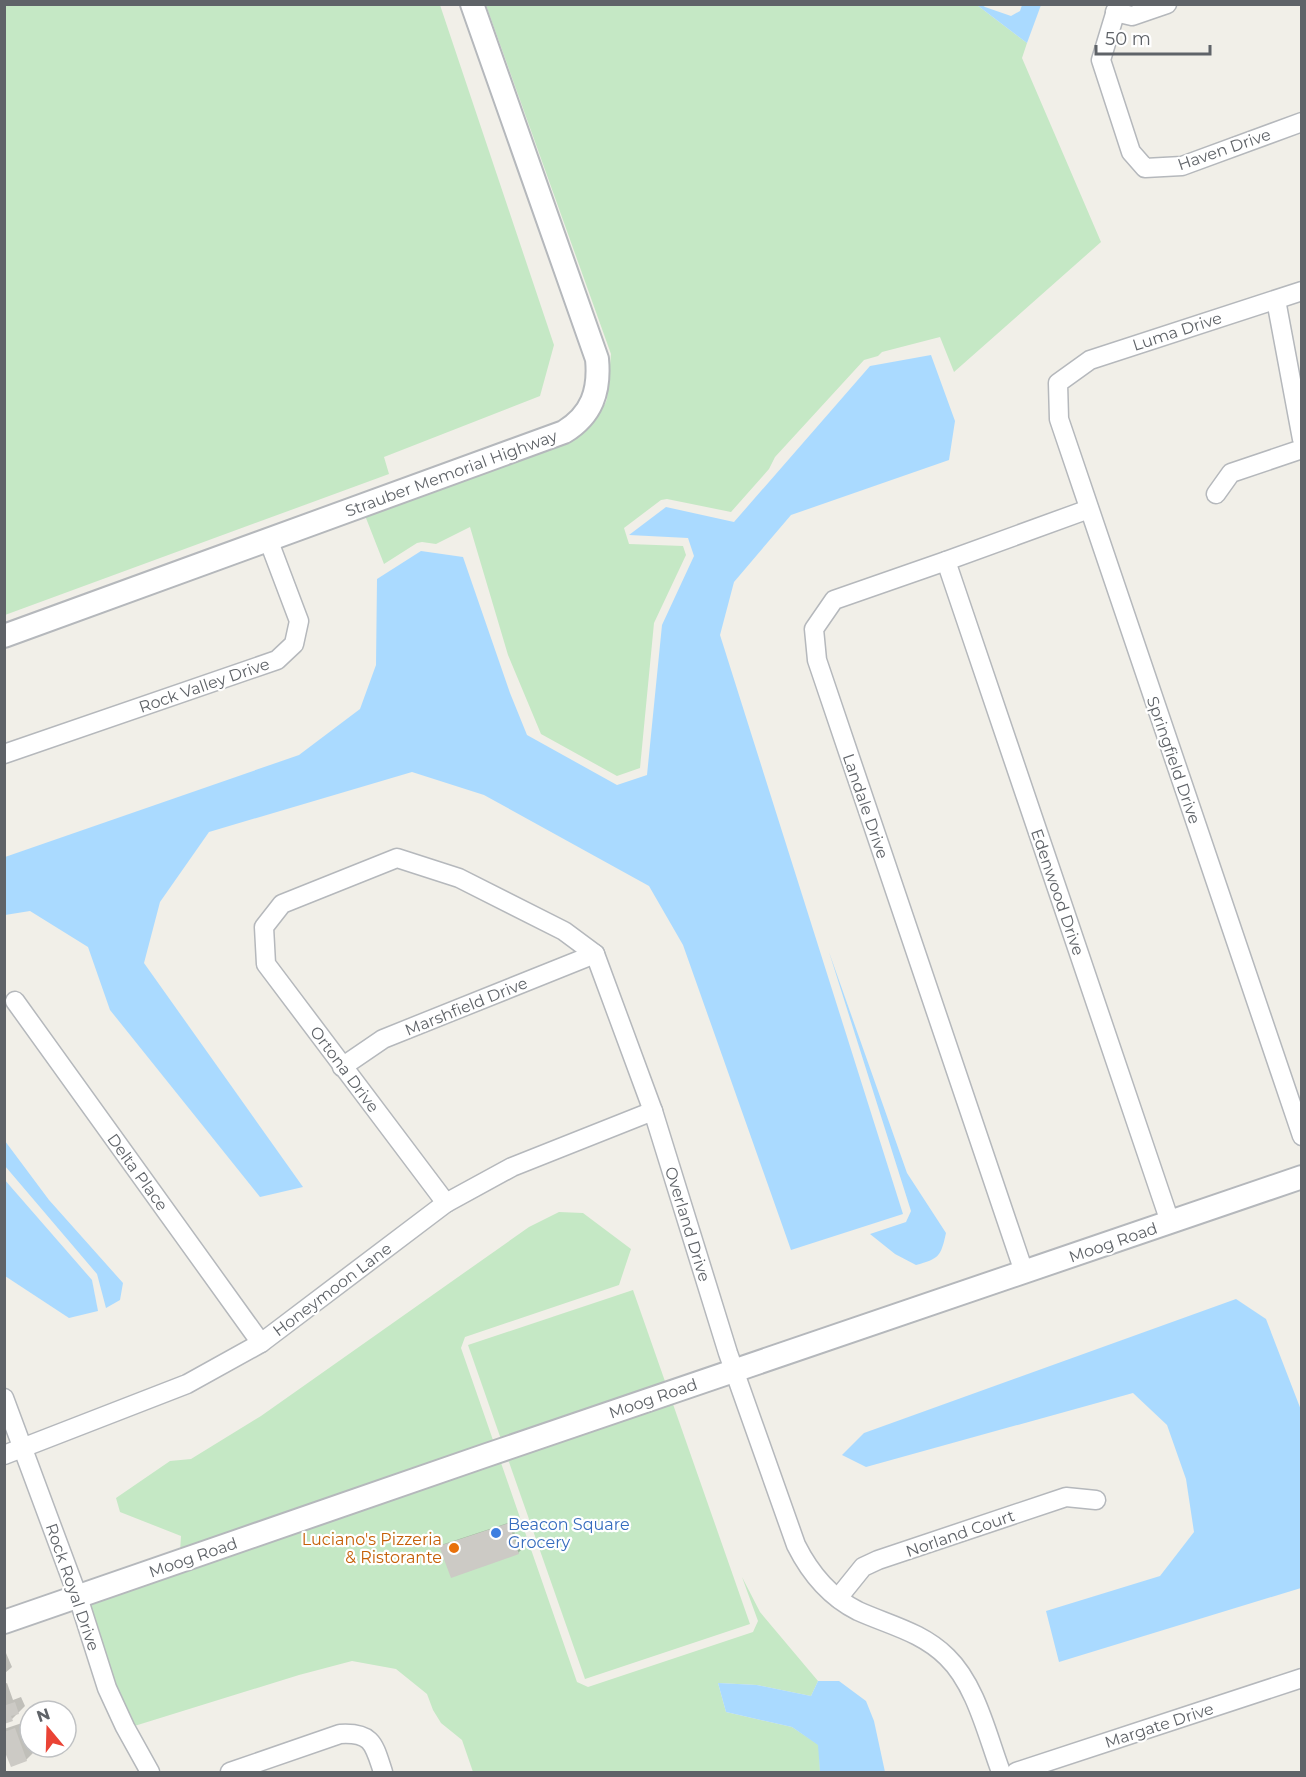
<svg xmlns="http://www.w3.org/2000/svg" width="1306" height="1777" viewBox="0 0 1306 1777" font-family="Montserrat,sans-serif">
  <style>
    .green { fill: #c5e8c5 }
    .water { fill: #aadaff }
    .shadow { fill: #0003 }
    .building { fill: #cccac5 }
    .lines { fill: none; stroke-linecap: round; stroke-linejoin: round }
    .minor-casing { stroke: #b5b8bc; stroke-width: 21 }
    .tertiary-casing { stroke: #b5b8bc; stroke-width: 26 }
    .minor { stroke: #fff; stroke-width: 18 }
    .tertiary { stroke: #fff; stroke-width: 22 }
    .shop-dot { fill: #3f7fe0; stroke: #fff; stroke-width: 2 }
    .food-dot { fill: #e8710a; stroke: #fff; stroke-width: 2 }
    .labels { text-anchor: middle; stroke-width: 4.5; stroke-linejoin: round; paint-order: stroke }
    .street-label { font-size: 16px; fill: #5f6368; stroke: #fff }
    .shop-label { font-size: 16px; fill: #366cbe; stroke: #fff; text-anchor: start }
    .food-label { font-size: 16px; fill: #c56008; stroke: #fff; text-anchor: end }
  </style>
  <rect width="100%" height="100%" fill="#f1efe8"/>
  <g class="green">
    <path d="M5,4L440,5L554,345L540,396L384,457L389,474L5,615Z"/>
    <path d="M486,5H977L1027,43L1022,58L1101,242L954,372L940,337L882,352L878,356L864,360L775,457L769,469L731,512L667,499L661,500L624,528L629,544L683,546L686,555L654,623L640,768L617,776L541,734L508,655L470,527L436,544L422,542L417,543L384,564L364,513L581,432L605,404L607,399L611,354Z"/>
    <path d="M559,1212L583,1213L631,1249L619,1285L465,1337L461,1348L494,1443L180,1552L181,1536L120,1512L116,1498L170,1461L191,1459L261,1416L529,1227Z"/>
    <path d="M633,1290L750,1624L585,1679L468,1345Z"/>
    <path d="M500,1460L577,1682L588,1687L753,1632L758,1621L742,1577L760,1612L818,1681L811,1696L757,1685L718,1683L726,1712L792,1727L819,1745L820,1772H473L462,1740L441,1723L433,1710L427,1694L396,1669L352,1661L299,1675L128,1728L81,1605Z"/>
  </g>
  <g class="water">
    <path d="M977,5H982L985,7L1011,16L1020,11L1022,5H1041L1027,43Z"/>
    <path d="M931,355L955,421L949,460L791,515L734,582L720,635L903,1214L791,1250L683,945L649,886L484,795L412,772L209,832L160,902L144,963L303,1187L260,1197L110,1010L88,947L30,911L5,915V857L299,755L360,709L376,665L377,579L421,551L463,557L510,693L527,735L617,785L647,775L662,625L694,556L688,538L629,535L666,507L734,522L870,366Z"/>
    <path d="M829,952L907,1173L946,1233C941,1256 939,1259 916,1265L895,1254L870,1234L906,1222L911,1211Z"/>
    <path d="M5,1141L49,1200L123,1283L120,1300L106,1308L97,1274L5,1166Z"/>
    <path d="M4,1179L92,1280L98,1311L69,1318L5,1276Z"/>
    <path d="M1236,1299L1266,1319L1301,1410V1588L1059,1662L1046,1611L1160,1576L1194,1532L1186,1479L1167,1425L1133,1393L866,1467L842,1455L864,1433Z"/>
    <path d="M818,1681H839L866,1701L874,1721L885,1772H820L818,1745L792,1727L726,1712L718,1683L757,1685L811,1696Z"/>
  </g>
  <g class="shadow">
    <path d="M511,1522L521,1550L518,1553L441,1546L444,1544Z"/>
    <path d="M4,1653H6L12,1667L5,1673L4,1677Z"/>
    <path d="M7,1683L13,1700L21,1697L25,1706L12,1719L4,1722V1684Z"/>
    <path d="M22,1723L33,1753L26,1760L4,1748V1729Z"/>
  </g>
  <g class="building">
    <path d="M509,1523L519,1554L451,1578L439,1546Z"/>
    <path d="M4,1701L6,1705L15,1702L19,1714L11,1716L13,1721L4,1724Z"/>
    <path d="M15,1728L27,1761L11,1767L4,1750V1732Z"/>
  </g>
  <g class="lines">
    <defs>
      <g id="minor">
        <path d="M1118,4L1101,60L1131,152L1145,168L1182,166L1302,122"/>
        <path d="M1115,12L1132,16L1167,4"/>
        <path d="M1302,291L1090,360L1058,383L1059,419L1302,1136"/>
        <path d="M1276,300L1302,439"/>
        <path d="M1216,494L1231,473L1302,449"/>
        <path d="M946,561L1170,1222"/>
        <path d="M4,754L277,660L294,644L299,621L268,539"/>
        <path d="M15,1001L261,1343"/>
        <path d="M342,1067L383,1039L595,954"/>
        <path d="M446,1203L266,964L264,927L282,904L397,858L459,878L564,931L595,954L653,1111L728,1353L796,1545C810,1573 830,1597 858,1611C889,1625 922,1632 947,1657C976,1685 987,1735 1001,1772"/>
        <path d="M1024,1272L817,660L814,629L834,600L946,561L1089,509"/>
        <path d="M4,1398L78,1597L107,1688L125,1727L150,1772"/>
        <path d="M4,1455L187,1384L261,1343L446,1203L512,1167L653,1111"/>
        <path d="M838,1598L863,1567L878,1560L1066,1497L1096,1500"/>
        <path d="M230,1772L340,1734C373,1732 374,1745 383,1772"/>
        <path d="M1016,1772L1302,1678"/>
      </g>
      <g id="tertiary">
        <path d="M4,636L564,432C592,415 600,391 597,359L472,4"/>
        <path d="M4,1622L487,1455L1302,1177"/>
      </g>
    </defs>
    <use href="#minor" class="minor-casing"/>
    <use href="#tertiary" class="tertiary-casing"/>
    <use href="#minor" class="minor"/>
    <use href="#tertiary" class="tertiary"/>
  </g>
  <circle class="shop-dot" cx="496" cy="1533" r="6"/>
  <circle class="food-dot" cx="454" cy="1548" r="6"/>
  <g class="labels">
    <g class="street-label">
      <text transform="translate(1224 149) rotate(-19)" y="6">Haven Drive</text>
      <text transform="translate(1177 331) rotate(-18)" y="6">Luma Drive</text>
      <text transform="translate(451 473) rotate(-20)" y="6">Strauber Memorial Highway</text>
      <text transform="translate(204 685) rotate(-19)" y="6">Rock Valley Drive</text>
      <text transform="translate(1174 760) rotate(71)" y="6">Springfield Drive</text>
      <text transform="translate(866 806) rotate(71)" y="6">Landale Drive</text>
      <text transform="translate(1058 892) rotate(71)" y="6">Edenwood Drive</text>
      <text transform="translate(466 1006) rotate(-22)" y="6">Marshfield Drive</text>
      <text transform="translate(345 1069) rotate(53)" y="6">Ortona Drive</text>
      <text transform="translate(138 1172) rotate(54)" y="6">Delta Place</text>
      <text transform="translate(688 1224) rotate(73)" y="6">Overland Drive</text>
      <text transform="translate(1113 1242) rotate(-19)" y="6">Moog Road</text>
      <text transform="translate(332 1289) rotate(-37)" y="6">Honeymoon Lane</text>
      <text transform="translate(653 1398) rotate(-19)" y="6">Moog Road</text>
      <text transform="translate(960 1533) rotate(-19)" y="6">Norland Court</text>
      <text transform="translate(193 1557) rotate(-19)" y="6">Moog Road</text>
      <text transform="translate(73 1587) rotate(71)" y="6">Rock Royal Drive</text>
      <text transform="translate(1159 1725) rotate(-18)" y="6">Margate Drive</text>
    </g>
    <g class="shop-label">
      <text x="508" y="1530">Beacon Square<tspan x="508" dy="18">Grocery</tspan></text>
    </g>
    <g class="food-label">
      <text x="442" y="1545">Luciano's Pizzeria<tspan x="442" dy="18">&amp; Ristorante</tspan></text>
    </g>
  </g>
  <rect width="1306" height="1777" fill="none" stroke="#5f6368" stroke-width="12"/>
  <g transform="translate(48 1729) rotate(341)"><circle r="28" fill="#ffffff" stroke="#bfc1c3" stroke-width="1.5"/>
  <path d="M0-4.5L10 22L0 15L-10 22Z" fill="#ea4335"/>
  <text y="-9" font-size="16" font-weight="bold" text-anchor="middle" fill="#5f6368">N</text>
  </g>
  <path d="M1096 45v9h114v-9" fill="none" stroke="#5f6368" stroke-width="3"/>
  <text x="1105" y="45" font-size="18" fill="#5f6368" stroke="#ffffff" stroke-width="4.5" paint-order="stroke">50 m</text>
</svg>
